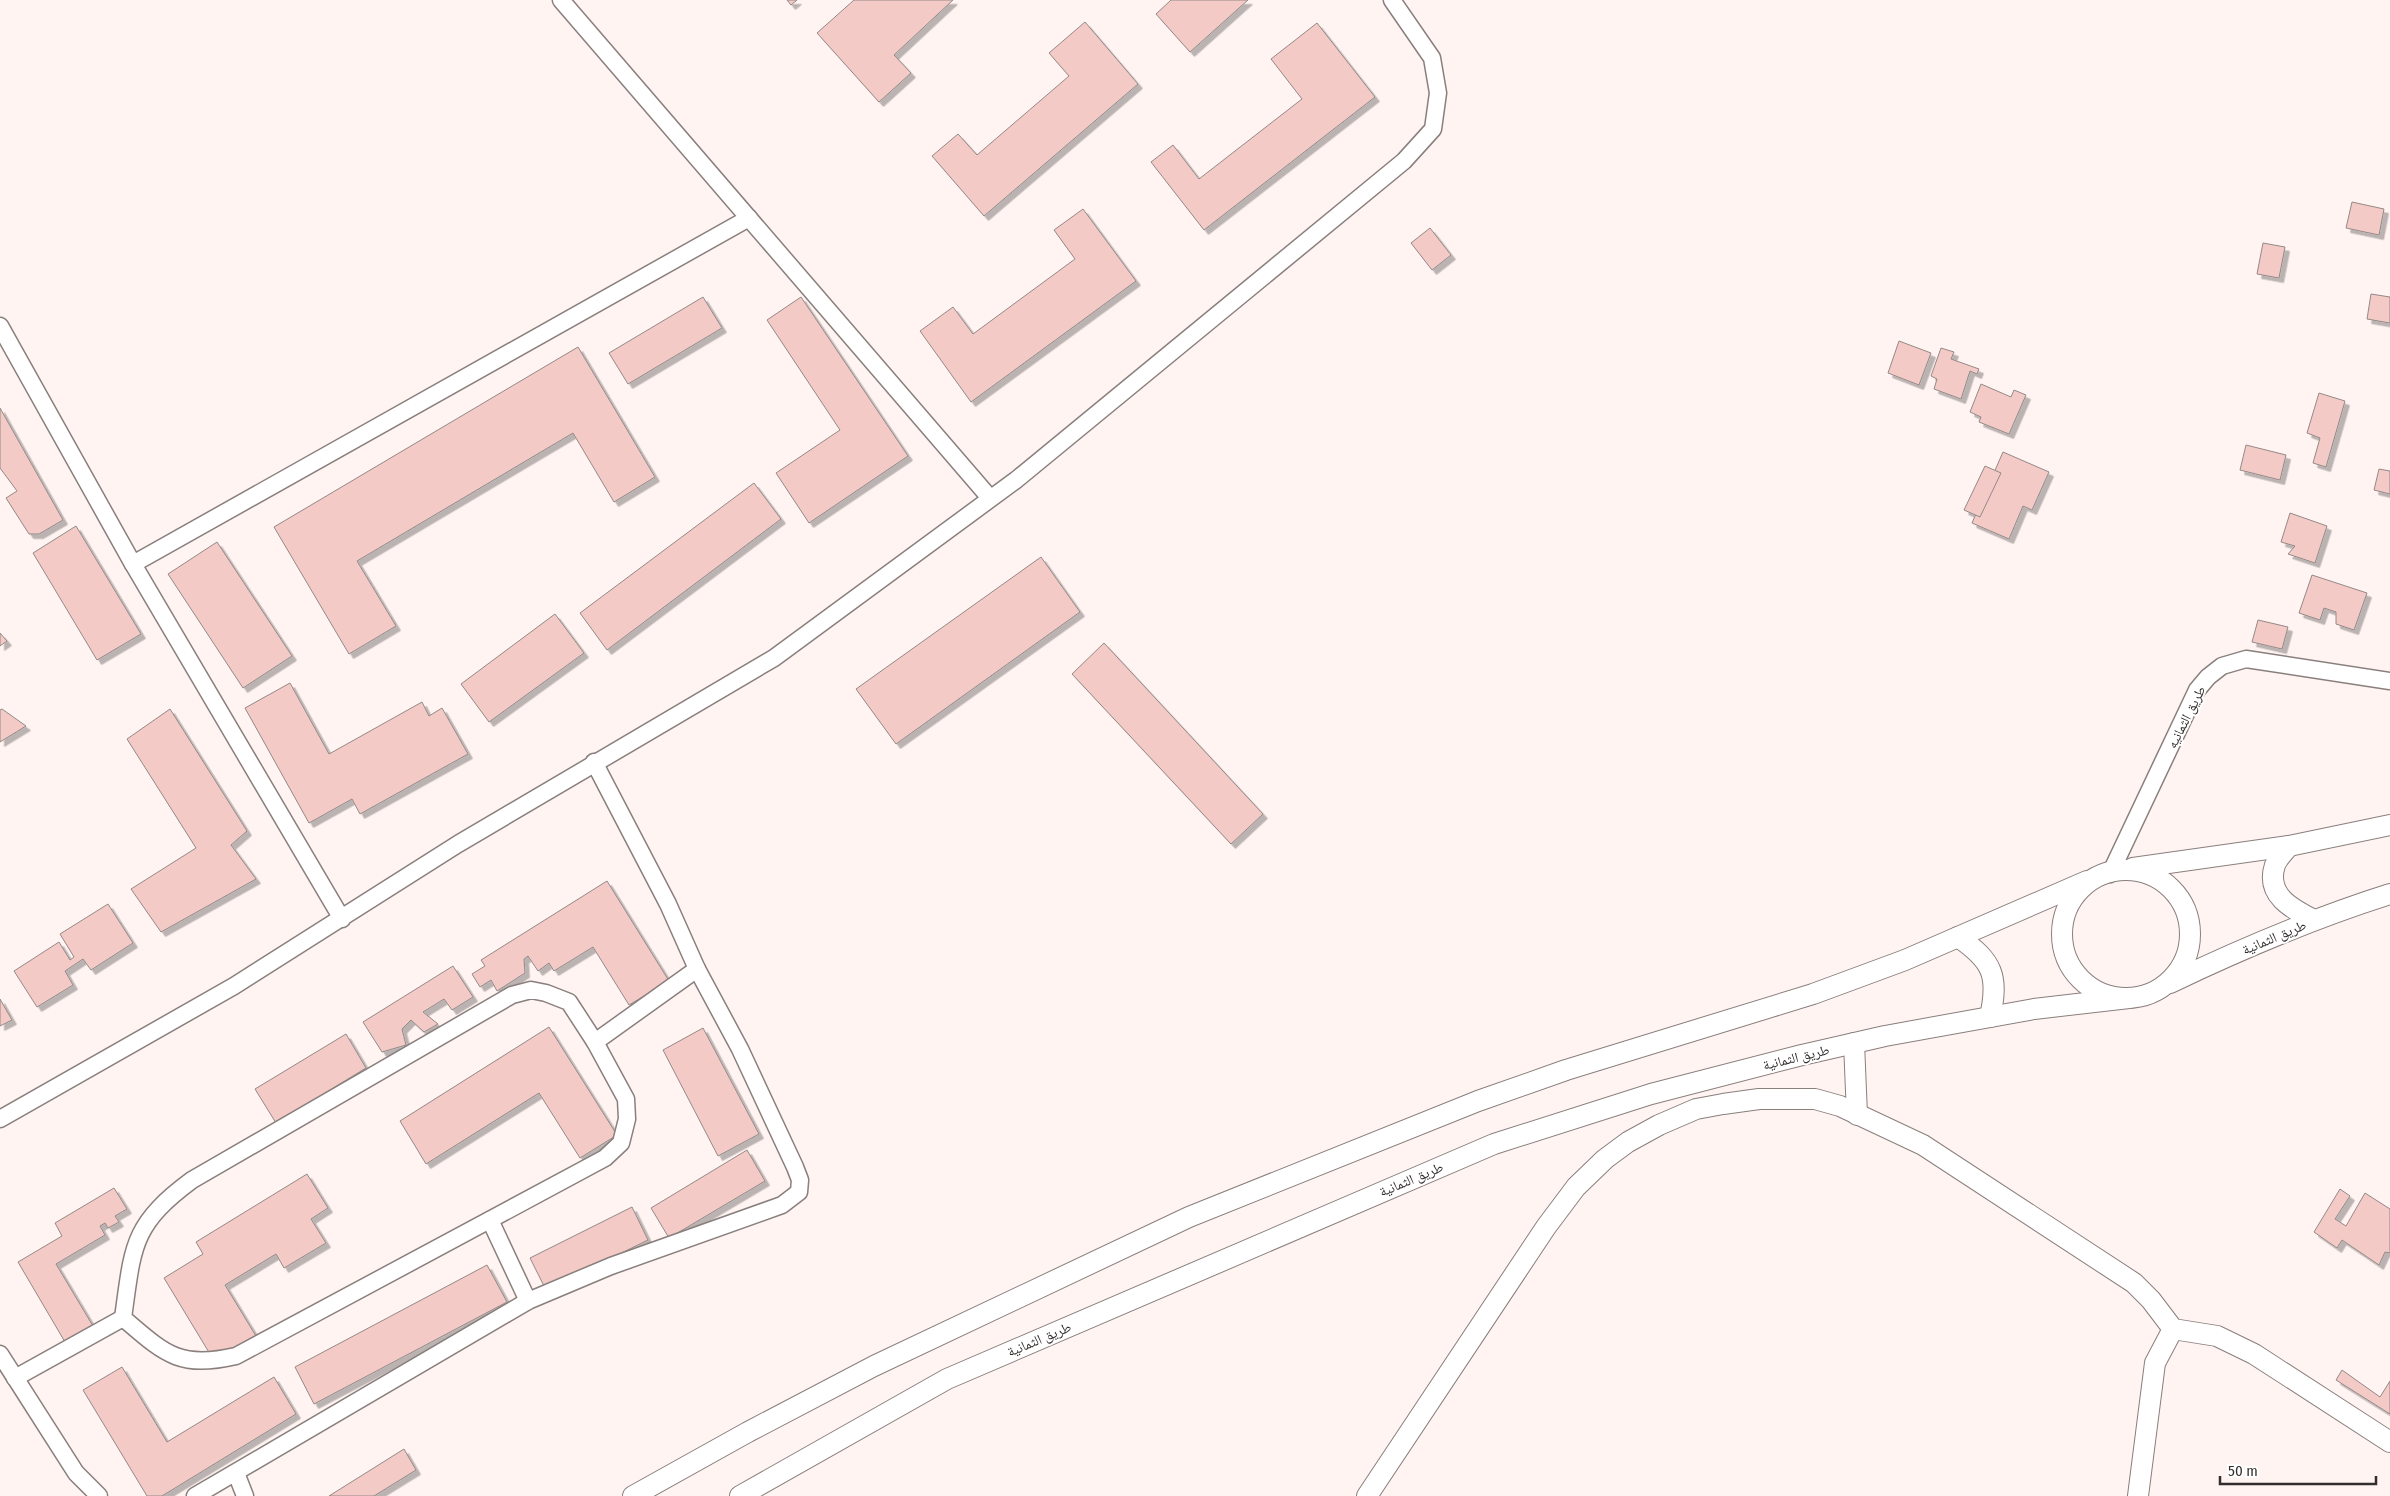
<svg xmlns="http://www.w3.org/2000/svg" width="2390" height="1496" viewBox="0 0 2390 1496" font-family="'Fira Sans Condensed','Noto Naskh Arabic',sans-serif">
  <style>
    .building { fill: #f3cac5; stroke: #938988; filter: url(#shadow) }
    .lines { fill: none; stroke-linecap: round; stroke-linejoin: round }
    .minor-casing { stroke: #897f7d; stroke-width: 19 }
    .tertiary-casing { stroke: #897f7d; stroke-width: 22 }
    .minor { stroke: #fff; stroke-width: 16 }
    .tertiary { stroke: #fff; stroke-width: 20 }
    .labels { text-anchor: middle; stroke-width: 4; stroke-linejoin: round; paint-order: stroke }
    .street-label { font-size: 14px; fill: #322e2d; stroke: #fff }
  </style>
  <defs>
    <filter id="shadow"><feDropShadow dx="4.5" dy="4.5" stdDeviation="0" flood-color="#0004"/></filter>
  </defs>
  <rect width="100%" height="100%" fill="#fff4f2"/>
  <g class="building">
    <path d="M787,0H797L791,5Z"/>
    <path d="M854,0H953L894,55L911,73L879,102L817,33Z"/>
    <path d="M1171,0H1248L1190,52L1156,14Z"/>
    <path d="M1085,22L1138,84L984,216L932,156L958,134L977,155L1069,76L1049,53Z"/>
    <path d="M1317,23L1375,97L1204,230L1151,162L1173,145L1199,179L1302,99L1271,59Z"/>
    <path d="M2352,202L2384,209L2379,235L2346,228Z"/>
    <path d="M1083,209L1136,281L971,402L920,331L953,307L973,334L1075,259L1054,230Z"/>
    <path d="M1430,228L1451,255L1432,270L1411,243Z"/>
    <path d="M2263,243L2285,247L2279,278L2257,274Z"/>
    <path d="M2371,294L2390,297V323L2367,319Z"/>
    <path d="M703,297L722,328L628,384L609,353Z"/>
    <path d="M801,297L908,456L809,523L776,473L840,430L767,320Z"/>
    <path d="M1899,341L1931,353L1919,385L1888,373Z"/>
    <path d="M578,347L655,477L614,502L573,433L357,561L396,626L349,654L274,527Z"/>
    <path d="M1941,348L1954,352L1951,359L1979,369L1977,374L1970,371L1961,399L1934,389L1937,379L1931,376Z"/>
    <path d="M1981,384L2011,397L2014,390L2026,395L2009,434L1979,422L1981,417L1970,412Z"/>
    <path d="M2319,393L2345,401L2326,467L2313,463L2320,438L2307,433Z"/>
    <path d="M0,408L63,520L39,534H29L6,498L17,491L0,468Z"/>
    <path d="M2246,445L2286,455L2280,480L2240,470Z"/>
    <path d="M2003,452L2049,472L2032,510L2023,506L2009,539L1972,523Z"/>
    <path d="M1985,466L2001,473L1980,517L1964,510Z"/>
    <path d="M2379,469L2390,471V494L2374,490Z"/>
    <path d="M754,483L781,519L607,650L580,613Z"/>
    <path d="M2290,513L2327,526L2315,563L2288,554L2295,546L2281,542Z"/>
    <path d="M76,526L141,634L97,660L33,553Z"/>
    <path d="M217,542L292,656L243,688L168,574Z"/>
    <path d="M1041,557L1080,612L896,744L856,689Z"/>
    <path d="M2312,575L2367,593L2354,630L2336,624V612L2324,608L2320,620L2299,613Z"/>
    <path d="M555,614L584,653L489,722L461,684Z"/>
    <path d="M2258,620L2288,627L2282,649L2252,642Z"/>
    <path d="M0,633L7,641L0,646Z"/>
    <path d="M1104,643L1263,814L1231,844L1072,674Z"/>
    <path d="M290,683L329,754L422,702L429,716L442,708L468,754L360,814L352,799L309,823L245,708Z"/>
    <path d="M2,709L26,726L0,742V710Z"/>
    <path d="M170,709L247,831L231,845L256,879L161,932L131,889L196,848L127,739Z"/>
    <path d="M607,881L669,981L629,1005L593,947L554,971L549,963L538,971L528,956L524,959L525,973L497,991L491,980L480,987L472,974L485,966L481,960Z"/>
    <path d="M108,904L133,943L91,970L83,959L65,971L73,985L37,1007L14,971L59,942L70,960L74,957L60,934Z"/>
    <path d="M453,966L473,997L452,1010L444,999L423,1012L438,1024L424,1032L411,1020L402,1029L406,1045L382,1052L363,1022Z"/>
    <path d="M0,999L12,1020L0,1026Z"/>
    <path d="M549,1027L617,1135L580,1158L539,1093L426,1164L400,1121Z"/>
    <path d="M703,1028L759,1134L718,1156L663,1050Z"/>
    <path d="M346,1034L366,1068L276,1123L255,1089Z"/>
    <path d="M747,1150L765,1181L669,1238L651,1208Z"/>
    <path d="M307,1174L328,1208L311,1219L326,1243L284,1268L276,1254L225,1285L256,1336L234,1349L210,1354L164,1278L203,1254L196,1242Z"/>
    <path d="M114,1188L127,1209L115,1216L119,1222L108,1228L105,1223L100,1226L105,1235L56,1264L93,1326L65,1342L18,1262L62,1236L55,1223Z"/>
    <path d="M2340,1189L2350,1196L2335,1219L2346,1226L2365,1193L2390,1209V1253L2385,1252L2379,1265L2342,1240L2337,1248L2314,1232Z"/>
    <path d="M632,1207L648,1240L546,1290L530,1258Z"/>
    <path d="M487,1265L507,1302L314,1404L295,1367Z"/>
    <path d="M122,1367L167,1442L274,1377L296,1414L162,1496H147L83,1390Z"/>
    <path d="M2342,1370L2380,1397L2390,1381V1414L2336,1380Z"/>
    <path d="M404,1449L416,1470L374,1496H329Z"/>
  </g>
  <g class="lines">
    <defs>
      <g id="minor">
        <path d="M561,0L990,498"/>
        <path d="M0,326L133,564L342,919"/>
        <path d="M133,564L749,218"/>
        <path d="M2110,874L2197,690L2208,677L2222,666L2246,659L2390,681"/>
        <path d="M531,990L546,993L569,1002L595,1042L626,1099L627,1119L621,1143L605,1158L236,1356C179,1369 165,1354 123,1318C133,1247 131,1225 192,1180L512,995Z"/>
        <path d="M595,1042L697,969"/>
        <path d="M0,1119L234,986L458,844L774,658L1016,480L1404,161L1433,129L1438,93L1432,58L1392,0"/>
        <path d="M490,1220L528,1301"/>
        <path d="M0,1354L76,1473L99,1496"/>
        <path d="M15,1378L123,1318"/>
        <path d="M236,1473L245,1496"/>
        <path d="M195,1496L528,1301L611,1266L782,1205L799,1192L800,1180L795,1167L740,1049L697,969L668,904L594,762"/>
      </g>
      <g id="tertiary">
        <path d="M2289,846C2284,852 2277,859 2275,865C2265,895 2292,909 2314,920"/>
        <path d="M2133,868L2289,846L2390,825"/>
        <circle cx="2126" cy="934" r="64"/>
        <path d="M1958,937C1993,961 1999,976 1990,1017"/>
        <path d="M2170,983C2241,949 2314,918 2390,894"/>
        <path d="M1854,1043L1857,1115"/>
        <path d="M633,1496L748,1432L874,1366L1189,1217L1478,1101L1566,1070L1813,994L1905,960L2087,881"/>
        <path d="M740,1496L947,1379L1494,1144L1651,1094L1802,1055L1885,1036L2034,1009L2129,998"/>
        <path d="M1367,1496L1546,1227L1576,1187L1605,1159L1628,1142L1659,1125L1696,1109L1723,1104L1759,1099H1815L1840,1106L1923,1145L2134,1283L2151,1300L2173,1329L2217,1336L2254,1354L2390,1442"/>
        <path d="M2138,1496L2155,1363L2173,1329"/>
      </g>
    </defs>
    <use href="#minor" class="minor-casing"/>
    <use href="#tertiary" class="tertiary-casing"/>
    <use href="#minor" class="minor"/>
    <use href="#tertiary" class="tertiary"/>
  </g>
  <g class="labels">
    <g class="street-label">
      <text transform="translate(2186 717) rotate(-63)" y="5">طريق الثمانيه</text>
      <text transform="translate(2274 937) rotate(-23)" y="5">طريق الثمانية</text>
      <text transform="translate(1796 1057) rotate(-14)" y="5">طريق الثمانية</text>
      <text transform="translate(1411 1179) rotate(-23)" y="5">طريق الثمانية</text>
      <text transform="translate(1039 1339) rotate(-23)" y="5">طريق الثمانية</text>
    </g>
  </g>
  <path d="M2220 1476v8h156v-8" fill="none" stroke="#322e2d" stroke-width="2.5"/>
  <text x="2228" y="1476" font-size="15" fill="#322e2d" stroke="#ffffff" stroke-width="4" paint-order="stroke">50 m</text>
</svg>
